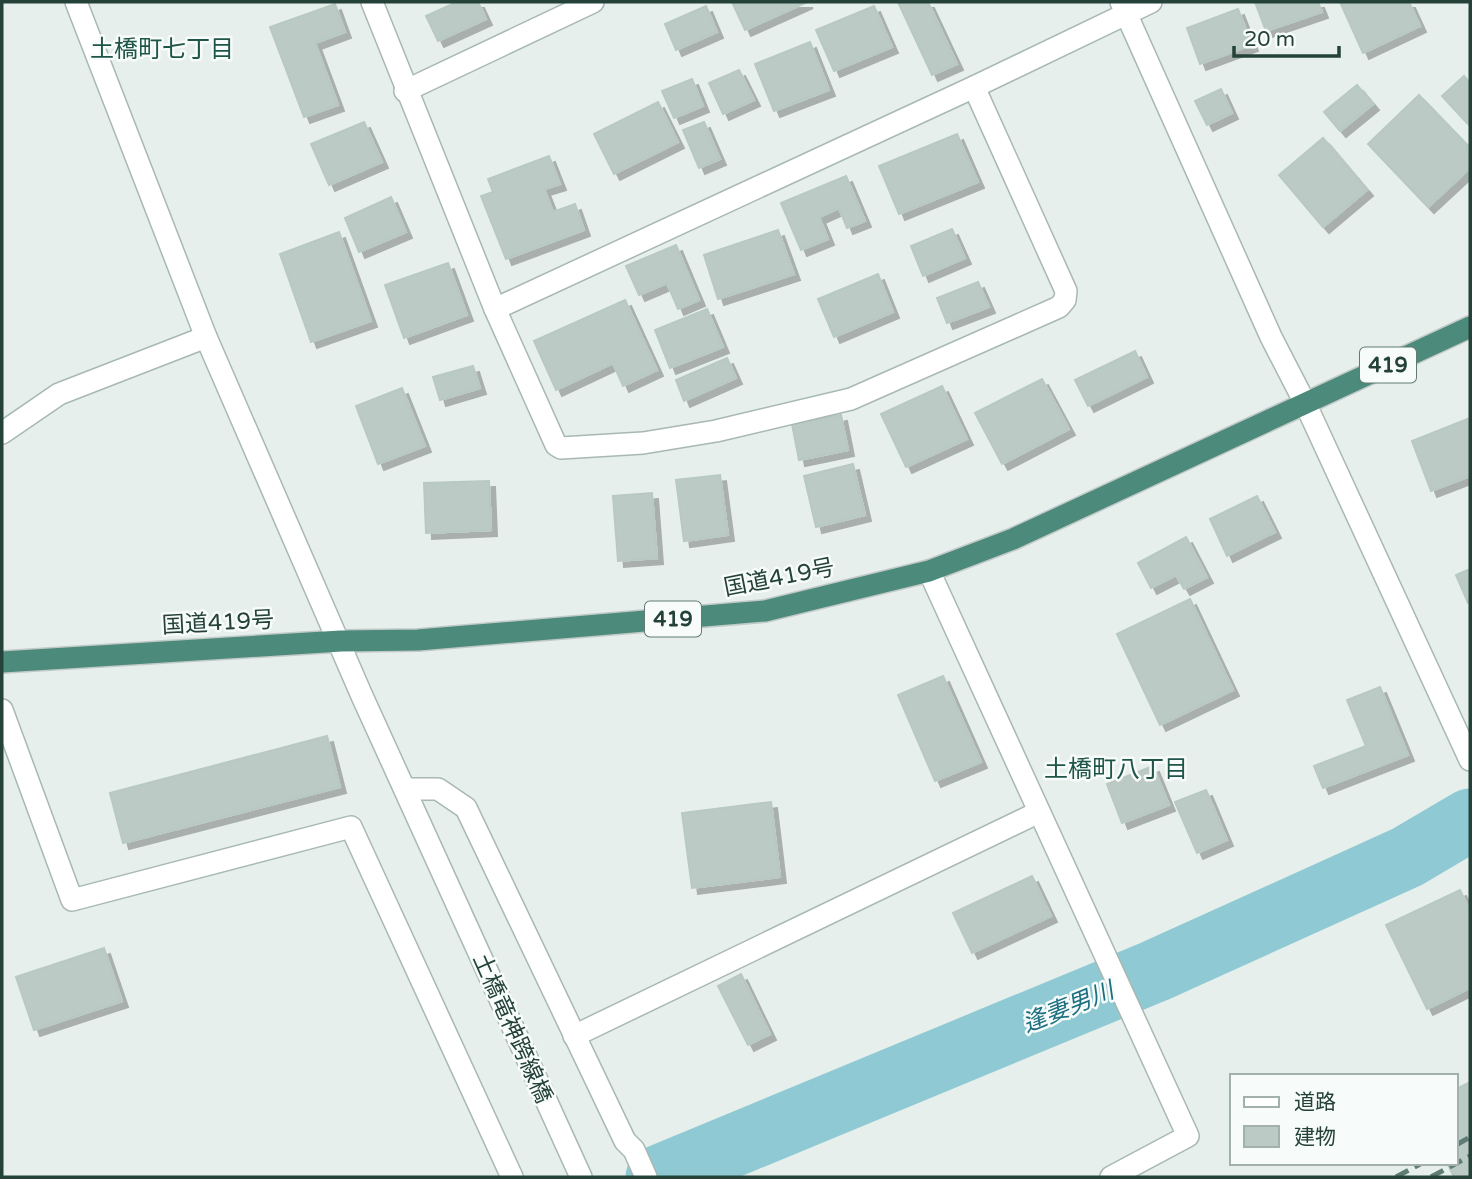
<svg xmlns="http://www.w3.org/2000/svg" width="1472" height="1179" viewBox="0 0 1472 1179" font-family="'Varela Round','Noto Sans JP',sans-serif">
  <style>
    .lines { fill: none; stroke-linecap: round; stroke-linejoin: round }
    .river { stroke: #8ec9d4; stroke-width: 63 }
    .building { fill: #bbcac4; stroke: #b8c9c2; stroke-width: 2; filter: url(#shadow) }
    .minor-casing { stroke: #a8b8b2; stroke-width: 24 }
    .tertiary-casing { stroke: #a8b8b2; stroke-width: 24 }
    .trunk-casing { stroke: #c2cac8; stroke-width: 24 }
    .minor { stroke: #fff; stroke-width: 21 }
    .tertiary { stroke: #fff; stroke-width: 21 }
    .trunk { stroke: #4c8a7c; stroke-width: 21 }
    .rail { stroke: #5f7d75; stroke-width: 5; stroke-dasharray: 14 7; stroke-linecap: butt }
    .labels { text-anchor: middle; stroke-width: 5; stroke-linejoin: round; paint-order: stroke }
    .shield { fill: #f7fbf9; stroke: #637a73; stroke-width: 2 }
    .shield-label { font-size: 21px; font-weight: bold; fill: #24423a }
    .street-label { font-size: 23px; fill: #24423a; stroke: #f7fbf9 }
    .neighbourhood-label { font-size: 24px; fill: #1f5548; stroke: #f7fbf9 }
    .water-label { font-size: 24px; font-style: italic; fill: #1c6f80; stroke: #f7fbf9 }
  </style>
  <defs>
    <filter id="shadow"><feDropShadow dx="6" dy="6" stdDeviation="0" flood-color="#0004"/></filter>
  </defs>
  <rect width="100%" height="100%" fill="#e6efeb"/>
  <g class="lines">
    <path class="river" d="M657,1177L1155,971L1407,857L1470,820"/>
  </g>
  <g class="building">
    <path d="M457,2H478L486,19L438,41L426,16Z"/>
    <path d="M732,2H807L745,30Z"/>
    <path d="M898,2H928L957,64L932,75Z"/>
    <path d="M1255,2H1318L1322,12L1266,31Z"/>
    <path d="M1340,2H1409L1420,26L1363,53Z"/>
    <path d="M335,4L345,32L315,43L338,105L304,117L270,27Z"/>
    <path d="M706,6L717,32L676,50L665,24Z"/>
    <path d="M874,6L892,47L834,71L816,30Z"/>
    <path d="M1238,9L1252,45L1200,64L1187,28Z"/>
    <path d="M810,42L829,90L774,111L755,64Z"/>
    <path d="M739,70L754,100L723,114L709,83Z"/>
    <path d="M1464,76L1470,83V120L1467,123L1442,96Z"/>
    <path d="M692,79L703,106L674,118L662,91Z"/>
    <path d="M1357,85L1373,104L1340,131L1324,112Z"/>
    <path d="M1221,89L1232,113L1207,125L1195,101Z"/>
    <path d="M1419,95L1470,148V168L1428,207L1368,144Z"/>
    <path d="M658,102L678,142L614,174L594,134Z"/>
    <path d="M364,122L382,162L329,185L311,144Z"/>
    <path d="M704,122L720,159L699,168L683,130Z"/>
    <path d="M957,134L978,182L899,214L879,166Z"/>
    <path d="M1323,138L1367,190L1323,227L1279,175Z"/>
    <path d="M549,156L560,184L544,189L553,212L575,204L584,230L506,259L481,196L493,192L488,179Z"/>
    <path d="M846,176L865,221L847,228L839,208L819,217L828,239L801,250L781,203Z"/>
    <path d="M391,197L406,232L359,252L345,218Z"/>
    <path d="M952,229L965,258L923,276L911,246Z"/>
    <path d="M778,230L794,274L718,299L704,255Z"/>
    <path d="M339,232L371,321L311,342L280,254Z"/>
    <path d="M676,245L699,300L678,309L667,283L639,295L626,266Z"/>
    <path d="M448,263L467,315L404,338L385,285Z"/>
    <path d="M878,274L893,312L834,337L818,299Z"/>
    <path d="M978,282L989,307L947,323L937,298Z"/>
    <path d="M625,300L657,370L623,386L613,363L556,390L534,341Z"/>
    <path d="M707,309L723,347L670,368L655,330Z"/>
    <path d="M1135,351L1147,377L1088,406L1075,380Z"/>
    <path d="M727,358L736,378L684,401L676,380Z"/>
    <path d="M473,366L480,388L440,400L433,377Z"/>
    <path d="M1042,379L1069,429L1002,464L975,413Z"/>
    <path d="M942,386L967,439L906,467L881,414Z"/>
    <path d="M402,388L425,446L378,464L356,406Z"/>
    <path d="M841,415L848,450L799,460L792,424Z"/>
    <path d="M1470,418V476L1431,491L1412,441Z"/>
    <path d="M853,464L865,515L816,527L804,476Z"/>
    <path d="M720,475L728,535L684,541L676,480Z"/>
    <path d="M489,481L491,530L426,533L424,483Z"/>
    <path d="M652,493L657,558L618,561L613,496Z"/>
    <path d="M1257,496L1275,532L1227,556L1210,519Z"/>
    <path d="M1186,537L1207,577L1184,589L1176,575L1151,588L1138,563Z"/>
    <path d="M1470,569V602L1468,603L1456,575Z"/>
    <path d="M1190,599L1233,690L1160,725L1117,634Z"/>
    <path d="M943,676L981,762L935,781L898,695Z"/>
    <path d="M1380,687L1408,755L1323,788L1314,766L1366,746L1347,700Z"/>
    <path d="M327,736L340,787L123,843L110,793Z"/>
    <path d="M1153,766L1169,805L1122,823L1107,784Z"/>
    <path d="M1206,790L1227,840L1197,853L1175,802Z"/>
    <path d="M771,802L780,877L692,888L682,813Z"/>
    <path d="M1032,876L1051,916L972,953L953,913Z"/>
    <path d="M1460,890L1470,911V988L1427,1009L1386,925Z"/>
    <path d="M104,948L122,1001L34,1030L16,977Z"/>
    <path d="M741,974L770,1034L748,1045L718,986Z"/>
    <path d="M1470,1082V1177H1454L1447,1163H1456V1089Z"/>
  </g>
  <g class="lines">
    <defs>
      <g id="minor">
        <path d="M372,2L495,309L556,445L561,448L643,443L716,431L851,399L1059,307L1065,300L1066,291L974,87"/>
        <path d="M1121,2L1271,337L1306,405"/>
        <path d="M405,91L593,2"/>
        <path d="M495,309L974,87L1151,2"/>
        <path d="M2,433L59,394L206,337"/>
        <path d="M929,571L1188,1136L1111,1177"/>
        <path d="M2,710L72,900L351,827L512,1177"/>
        <path d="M405,789H438L466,808L625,1141L634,1150L646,1177"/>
        <path d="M574,1036L1039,812"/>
      </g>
      <g id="tertiary">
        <path d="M76,2L206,337L362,696L581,1177"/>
        <path d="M1306,405L1470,760"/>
      </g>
      <path id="trunk" d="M2,662L341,641L418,640L765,611L929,571L1013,539L1470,327"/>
    </defs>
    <use href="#minor" class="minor-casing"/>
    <use href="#tertiary" class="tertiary-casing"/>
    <use href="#trunk" class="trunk-casing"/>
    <use href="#minor" class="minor"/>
    <use href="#tertiary" class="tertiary"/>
    <use href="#trunk" class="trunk"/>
    <g class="rail">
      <path d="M1456,1145L1470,1137"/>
      <path d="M1396,1177L1422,1163"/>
      <path d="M1431,1177L1470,1156"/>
    </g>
  </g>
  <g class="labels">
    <g class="shield">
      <rect x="1360" y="347.5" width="56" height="35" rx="5"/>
      <rect x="645" y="601.5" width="56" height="35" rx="5"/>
    </g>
    <g class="shield-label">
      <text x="1388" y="372">419</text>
      <text x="673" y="626">419</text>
    </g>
    <g class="street-label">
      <text transform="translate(779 577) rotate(-11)" y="8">国道419号</text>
      <text transform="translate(218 622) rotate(-3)" y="8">国道419号</text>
      <text transform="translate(513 1028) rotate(66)" y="8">土橋竜神跨線橋</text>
    </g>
    <g class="neighbourhood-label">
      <text x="162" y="57">土橋町七丁目</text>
      <text x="1116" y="777">土橋町八丁目</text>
    </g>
    <g class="water-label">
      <text transform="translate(1068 1007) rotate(-22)" y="8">逢妻男川</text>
    </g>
  </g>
  <rect width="1472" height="1179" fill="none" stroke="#24423a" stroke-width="7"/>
  <rect x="1230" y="1074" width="228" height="91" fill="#f7fbf9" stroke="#a3b1ad" stroke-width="2"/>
  <rect x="1244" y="1097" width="35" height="10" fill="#ffffff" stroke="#a3b1ad" stroke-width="2"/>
  <text x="1294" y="1109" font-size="21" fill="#24423a">道路</text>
  <rect x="1244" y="1126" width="35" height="21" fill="#bbcac4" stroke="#a3b1ad" stroke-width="2"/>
  <text x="1294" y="1144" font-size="21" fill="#24423a">建物</text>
  <path d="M1234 46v10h105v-10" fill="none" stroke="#24423a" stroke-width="3.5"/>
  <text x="1244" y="46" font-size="21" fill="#24423a" stroke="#f7fbf9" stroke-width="5" paint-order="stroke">20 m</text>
</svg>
